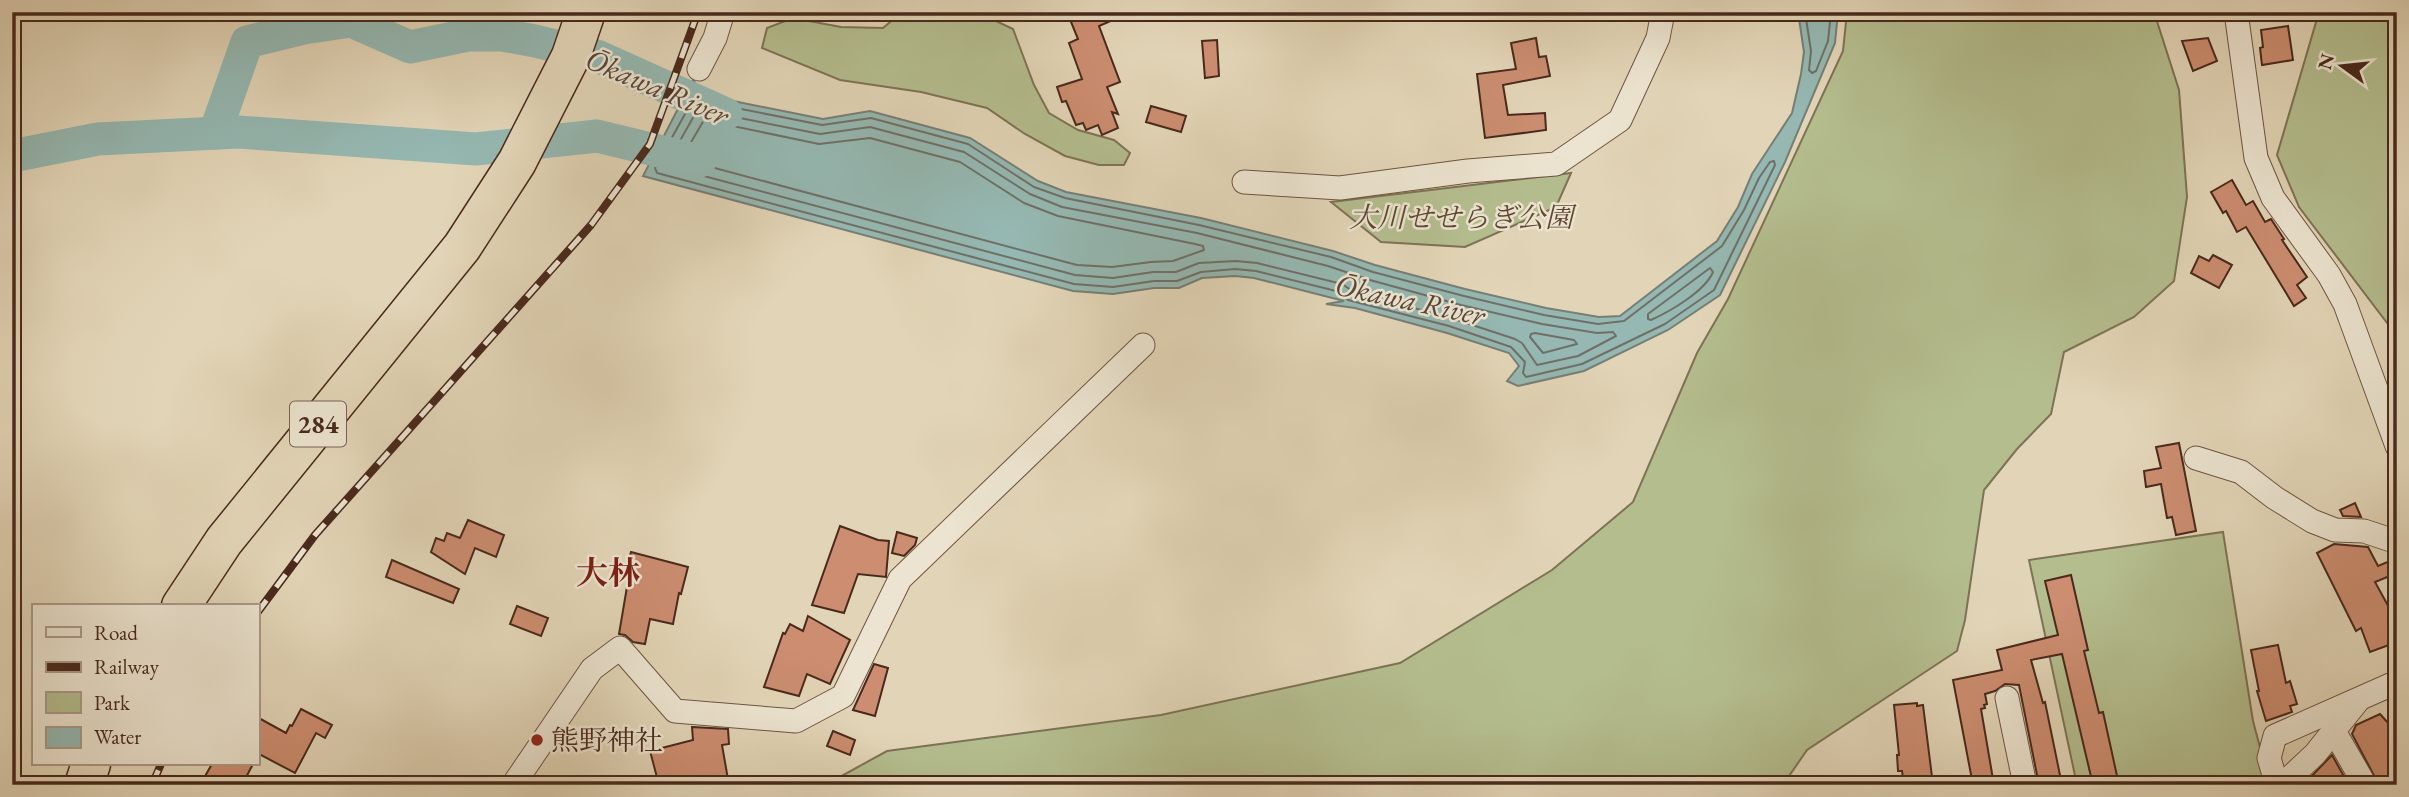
<svg xmlns="http://www.w3.org/2000/svg" width="2409" height="797" viewBox="0 0 2409 797" font-family="'EB Garamond','Noto Serif JP',serif">
  <style>
    .green { fill: #b4bd8e; stroke: #7e7355; stroke-width: 2 }
    .water { fill: #95b8b2; stroke: #777f76; stroke-width: 2 }
    .lines { fill: none; stroke-linecap: round; stroke-linejoin: round }
    .shore { stroke: #6f7067; stroke-width: 2 }
    .river { stroke: #95b8b2; stroke-width: 33 }
    .building { fill: #cc8d70; stroke: #49291c; stroke-width: 2 }
    .minor-casing { stroke: #6f5443; stroke-width: 25 }
    .trunk-casing { stroke: #49291c; stroke-width: 41 }
    .minor { stroke: #ece4d0; stroke-width: 23 }
    .trunk { stroke: #e2d5b7; stroke-width: 38 }
    .rail-casing { stroke: #49291c; stroke-width: 8 }
    .rail { stroke: #ece4d0; stroke-width: 5; stroke-dasharray: 16; stroke-linecap: butt }
    .poi-dot { fill: #8f2418; stroke: #ece4d0; stroke-width: 2.5 }
    .labels { text-anchor: middle; stroke-width: 5; stroke-linejoin: round; paint-order: stroke }
    .shield { fill: #ece4d0; stroke: #7a6152; stroke-width: 2 }
    .shield-label { font-size: 26px; font-weight: bold; fill: #49291c }
    .park-label { font-size: 28px; font-style: italic; fill: #5e4733; stroke: #ece4d0 }
    .poi-label { font-size: 28px; fill: #49291c; stroke: #ece4d0; text-anchor: start }
    .water-label { font-size: 30px; font-style: italic; fill: #58463a; stroke: #ece4d0 }
    .quarter-label { font-size: 32px; font-weight: bold; fill: #7a1f14; stroke: #ece4d0 }
  </style>
  <rect width="100%" height="100%" fill="#e2d5b7"/>
  <filter id="stains"><feTurbulence type="fractalNoise" baseFrequency=".00286" numOctaves="4"/><feColorMatrix values="0 0 0 0 .2 0 0 0 0 .09 0 0 0 0 .02 0 0 0 .5 -.17"/></filter>
  <radialGradient id="worn" r=".72"><stop offset=".6" stop-color="#630" stop-opacity="0"/><stop offset="1" stop-color="#630" stop-opacity=".3"/></radialGradient>
  <g class="green">
    <path d="M902,12H977L1013,29L1034,85L1049,113L1078,130L1114,140L1130,153L1124,165H1099L1065,156L1025,134L987,108L921,92L840,80L762,48L767,28L793,18L841,27L883,28Z"/>
    <path d="M1847,12H2154L2179,90L2187,197L2174,281L2134,317L2064,352L2051,414L2017,449L1984,490L1965,620L1957,651L1807,750L1787,779L1786,785H832L836,779L887,751L1161,715L1400,663L1552,570L1633,502L1697,353L1728,299L1843,51Z"/>
    <path d="M2319,12H2397V336L2299,207L2277,155Z"/>
    <path d="M1571,173L1556,207L1465,247L1381,242L1331,202Z"/>
    <path d="M2223,532L2253,721L2270,785H2077L2029,560Z"/>
  </g>
  <path class="water" d="M1798,12H1838L1835,43L1785,162L1720,295L1668,330L1584,371L1518,386L1507,381L1519,366L1509,353L1447,333L1355,308L1326,304L1344,301L1254,278L1235,276L1202,278L1179,288H1154L1113,294L1073,291L643,176L693,80L700,90L728,100L823,119L870,111L970,138L1038,181L1066,192L1201,218L1333,251L1375,265L1465,289L1546,308L1599,317L1620,316L1717,241L1738,207L1752,174L1792,113L1801,74L1804,52Z"/>
  <g class="lines">
    <g class="shore">
      <path d="M1805,12L1811,51L1809,70L1812,73L1816,71L1828,41L1831,12"/>
      <path d="M695,96L726,106L822,125L871,118L968,144L1034,187L1065,198L1199,225L1331,257L1373,272L1464,296L1544,315L1598,324L1624,321L1722,246L1744,210L1759,178L1770,162L1774,161L1775,165L1714,290L1665,324L1582,364L1526,377L1523,373L1525,362L1511,347L1449,326L1348,300L1340,292L1256,271L1235,269L1201,272L1177,281H1154L1113,287L1074,284L657,173L655,168Z"/>
      <path d="M699,107L725,115L820,134L870,127L964,152L1030,194L1062,207L1197,233L1328,266L1370,280L1461,305L1542,324L1597,333L1613,332L1616,336L1578,356L1537,365L1522,343L1515,339L1451,318L1354,292L1342,284L1257,263L1236,261L1199,263L1176,272H1153L1113,278L1075,275L670,167L668,162Z"/>
      <path d="M704,120L819,144L870,138L960,162L1024,203L1058,216L1195,244L1203,246L1204,250L1173,261L1151,262L1112,267L1077,265L685,160L683,156Z"/>
      <path d="M1710,268L1713,272C1705,291 1671,311 1651,320L1648,319V314Z"/>
      <path d="M1535,333L1574,340L1577,344L1543,353L1530,337L1531,334Z"/>
    </g>
    <g class="river">
      <path d="M215,133L247,42L304,28L351,21L410,47L468,35H502L535,41L597,56L726,114"/>
      <path d="M12,156L98,139L238,132L476,149L597,136L700,161"/>
    </g>
  </g>
  <g class="building">
    <path d="M1067,12H1131L1099,26L1120,82L1107,87L1118,114L1112,112L1118,128L1102,135L1098,125L1086,130L1083,123L1076,125L1066,101L1062,102L1057,87L1082,79L1069,43L1078,39Z"/>
    <path d="M2288,26L2293,60L2262,65L2260,48L2263,47L2261,30Z"/>
    <path d="M1536,38L1539,57L1546,56L1550,76L1503,85L1508,115L1545,113L1546,130L1485,138L1477,74L1516,69L1511,43Z"/>
    <path d="M2208,38L2217,61L2193,71L2182,41Z"/>
    <path d="M1217,40L1219,76L1205,78L1202,41Z"/>
    <path d="M1151,106L1186,116L1181,132L1146,122Z"/>
    <path d="M2232,180L2246,205L2253,201L2265,222L2271,219L2284,239L2282,240L2307,277L2297,285L2306,298L2294,306L2246,227L2237,232L2226,211L2223,213L2211,192Z"/>
    <path d="M2213,255L2232,265L2219,288L2191,273L2199,256L2209,261Z"/>
    <path d="M2179,443L2196,531L2176,535L2172,517L2167,518L2161,484L2146,487L2144,471L2161,468L2156,447Z"/>
    <path d="M2355,503L2361,517L2343,516L2340,510Z"/>
    <path d="M468,520L504,535L496,557L475,548L465,574L431,552L436,538L444,541L447,533L460,538Z"/>
    <path d="M840,526L878,540L889,541L886,577L858,574L844,613L812,605Z"/>
    <path d="M897,532L917,538L915,545L904,556L892,553Z"/>
    <path d="M2334,544L2368,547L2378,566L2397,558V573L2375,582L2397,622V642L2370,652L2361,628L2356,631L2317,553Z"/>
    <path d="M631,552L688,567L681,594L679,593L673,624L650,619L645,644L633,642L625,635L619,634L629,575L625,574Z"/>
    <path d="M392,560L459,589L453,603L386,577Z"/>
    <path d="M2071,575L2088,650L2084,651L2099,713L2103,712L2119,785H2093L2062,654L2031,660L2043,703L2045,702L2062,785H2039L2019,685L2005,684L1995,691L1985,694L1987,704L1984,705L1985,708L1981,709L1994,785H1973L1953,680L2002,670L1997,650L2058,635L2045,581Z"/>
    <path d="M517,606L548,618L541,636L510,624Z"/>
    <path d="M808,616L850,640L830,684L807,674L799,696L764,687L783,633L785,634L790,624L803,631Z"/>
    <path d="M2278,645L2286,683L2290,681L2297,704L2290,706L2292,712L2266,721L2257,691H2259L2251,650Z"/>
    <path d="M874,664L888,668L875,716L853,710Z"/>
    <path d="M1917,703V706L1923,705L1933,785H1904L1902,771H1898L1897,755H1899L1894,705Z"/>
    <path d="M301,709L332,725L325,738L316,733L295,773L257,753V717L286,733L290,725L292,726Z"/>
    <path d="M2380,714L2389,724L2397,721V785H2379L2352,734L2356,725Z"/>
    <path d="M692,727L728,729L729,744L722,745L729,785H659L650,751L693,740Z"/>
    <path d="M833,731L855,740L850,755L827,746Z"/>
    <path d="M2332,755L2346,780L2335,785H2303Z"/>
    <path d="M212,764H253L242,785H200Z"/>
  </g>
  <g class="lines">
    <defs>
      <g id="minor">
        <path d="M2236,12L2256,158L2273,198L2329,275L2345,304L2397,446"/>
        <path d="M699,69L715,38L723,12"/>
        <path d="M1244,182L1340,188L1468,171L1556,164L1620,120L1658,38L1663,12"/>
        <path d="M2196,458L2241,472L2275,498L2312,521L2335,530L2364,531L2397,542"/>
        <path d="M2007,698L2025,785"/>
        <path d="M2334,731L2365,785"/>
        <path d="M513,785L592,669L620,648L675,711L796,721L843,696L900,579L1143,345"/>
        <path d="M2277,785L2269,758L2275,736L2397,682"/>
        <path d="M2282,785L2315,754L2357,702"/>
      </g>
      <g id="trunk">
        <path d="M181,606L224,541L462,247L517,162L571,56L586,12"/>
        <path d="M84,785L91,764"/>
      </g>
    </defs>
    <use href="#minor" class="minor-casing"/>
    <use href="#trunk" class="trunk-casing"/>
    <use href="#minor" class="minor"/>
    <use href="#trunk" class="trunk"/>
    <defs>
      <g id="rail">
        <path d="M257,613L315,535L591,225L650,144L698,12"/>
        <path d="M152,785L161,764"/>
      </g>
    </defs>
    <use href="#rail" class="rail-casing"/>
    <use href="#rail" class="rail"/>
  </g>
  <circle class="poi-dot" cx="537" cy="740" r="7"/>
  <g class="labels">
    <rect class="shield" x="290" y="401.5" width="56" height="45" rx="5"/>
    <g class="shield-label">
      <text x="318" y="433">284</text>
    </g>
    <g class="park-label">
      <text x="1461" y="227">大川せせらぎ公園</text>
    </g>
    <g class="poi-label">
      <text x="551" y="750">熊野神社</text>
    </g>
    <g class="water-label">
      <text transform="translate(657 87) rotate(23)" y="10">Ōkawa River</text>
      <text transform="translate(1410 300) rotate(12)" y="10">Ōkawa River</text>
    </g>
    <g class="quarter-label">
      <text x="608" y="584">大林</text>
    </g>
  </g>
  <rect width="2409" height="797" fill="none" stroke="#e2d5b7" stroke-width="42"/>
  <rect x="14" y="14" width="2381" height="769" fill="none" stroke="#49291c" stroke-width="3.5"/>
  <rect x="21" y="21" width="2367" height="755" fill="none" stroke="#49291c" stroke-width="2"/>
  <rect x="32" y="604" width="228" height="161" fill="#ece4d0" stroke="#ab9988" stroke-width="2"/>
  <rect x="46" y="627" width="35" height="10" fill="#ece4d0" stroke="#ab9988" stroke-width="2"/>
  <text x="94" y="640" font-size="21" fill="#49291c">Road</text>
  <rect x="46" y="662" width="35" height="10" fill="#49291c" stroke="#ab9988" stroke-width="2"/>
  <text x="94" y="674" font-size="21" fill="#49291c">Railway</text>
  <rect x="46" y="692" width="35" height="21" fill="#b4bd8e" stroke="#ab9988" stroke-width="2"/>
  <text x="94" y="710" font-size="21" fill="#49291c">Park</text>
  <rect x="46" y="727" width="35" height="21" fill="#95b8b2" stroke="#ab9988" stroke-width="2"/>
  <text x="94" y="744" font-size="21" fill="#49291c">Water</text>
  <g transform="translate(2342 66) rotate(285)" stroke="#ece4d0" stroke-width="5" paint-order="stroke">
  <path d="M0-5L12 26L0 18L-12 26Z" fill="#49291c"/>
  <text y="-10" font-size="19" font-weight="bold" text-anchor="middle" fill="#49291c">N</text>
  </g>
  <rect width="100%" height="100%" filter="url(#stains)"/>
  <rect width="100%" height="100%" fill="url(#worn)"/>
</svg>
